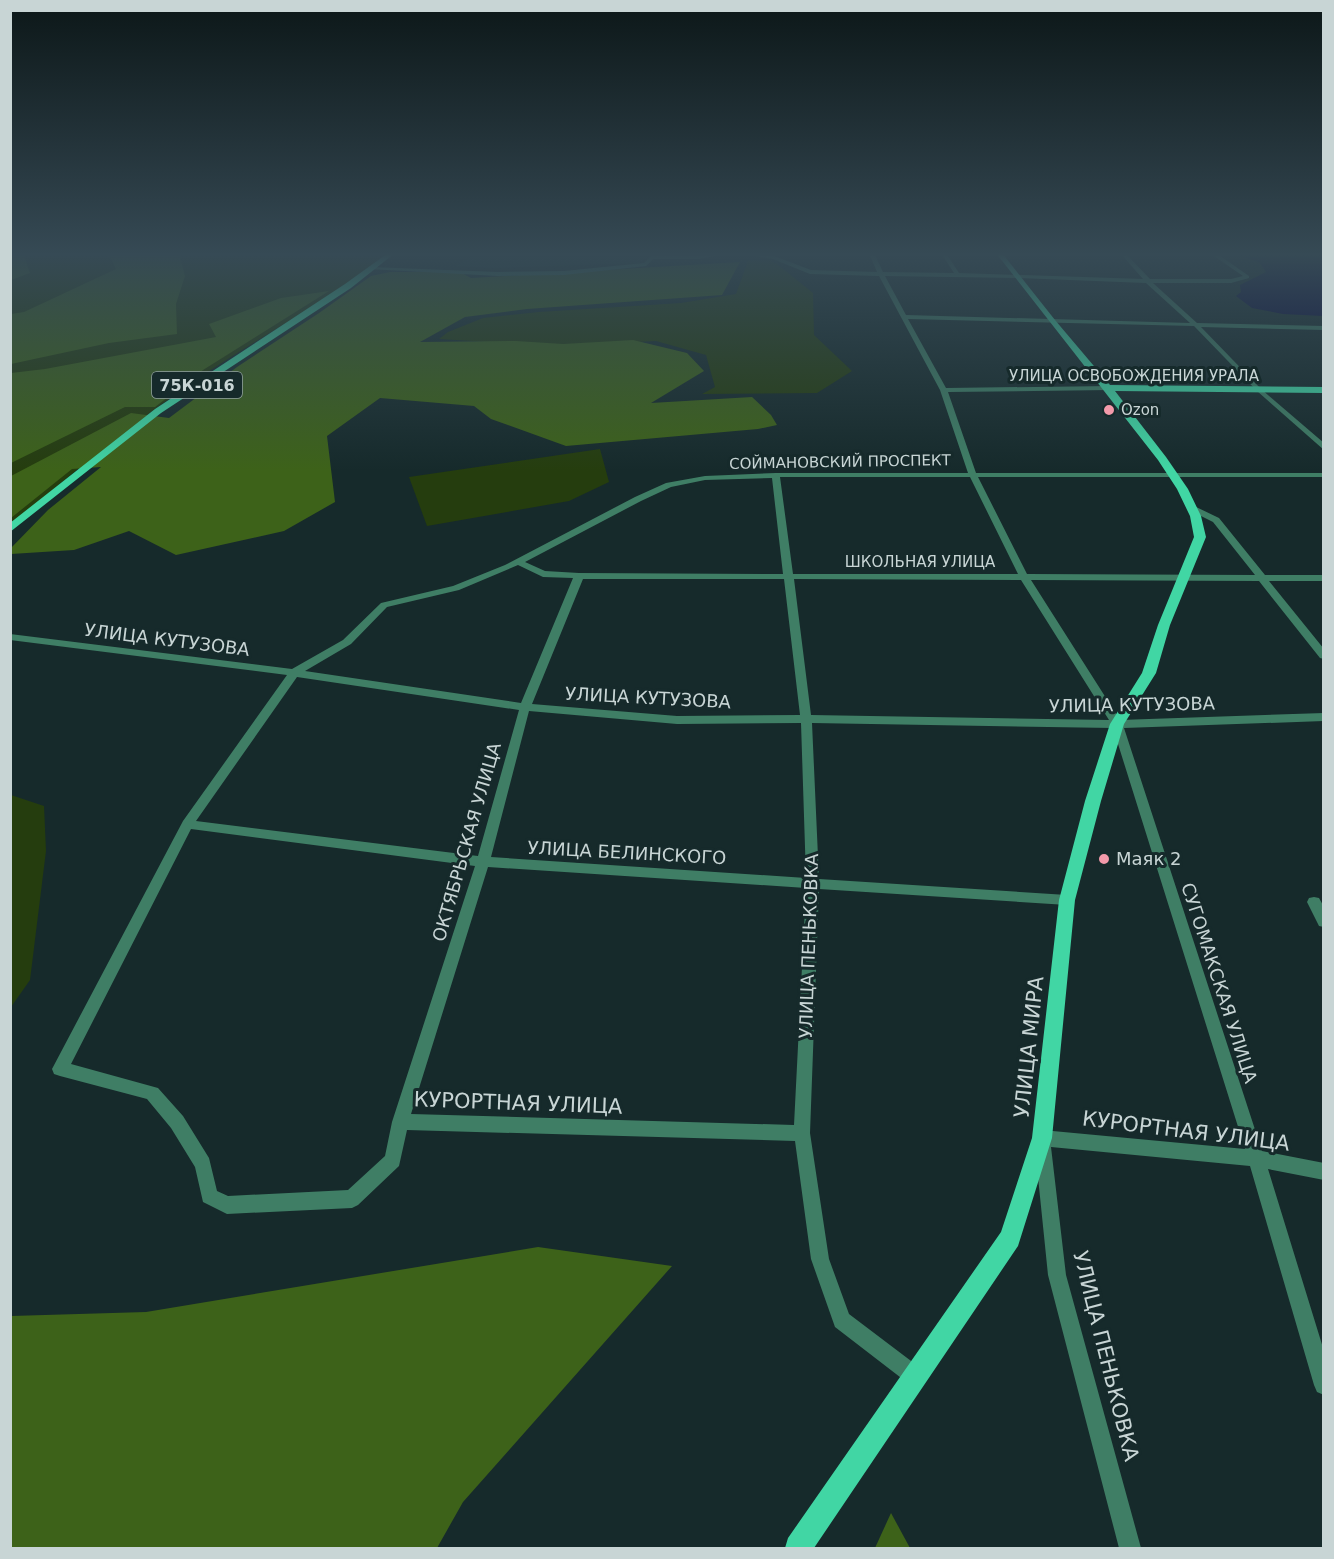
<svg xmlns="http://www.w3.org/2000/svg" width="1334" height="1559" viewBox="0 0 1334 1559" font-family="'DejaVu Sans',sans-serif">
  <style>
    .built { fill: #183637 }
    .green { fill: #253d0e }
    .forest { fill: #3d6219 }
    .water { fill: #03023e }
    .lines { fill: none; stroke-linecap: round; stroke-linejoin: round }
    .street { fill: #3f7e65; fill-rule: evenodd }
    .primary { fill: #41d6a4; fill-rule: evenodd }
    .poi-dot { fill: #f39aaa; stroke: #162a2b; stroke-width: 2 }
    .labels { text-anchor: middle; stroke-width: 6; stroke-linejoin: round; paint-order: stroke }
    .far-street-label { font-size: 15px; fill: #c8d5d5; stroke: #162a2b }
    .far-poi-label { font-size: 15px; fill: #c8d5d5; stroke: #162a2b; text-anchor: start }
    .shield { fill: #162a2b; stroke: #93a2a2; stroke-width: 1.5 }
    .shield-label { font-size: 16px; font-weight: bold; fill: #c8d5d5 }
    .street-label { font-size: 18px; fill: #c8d5d5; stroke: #162a2b }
    .poi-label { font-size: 18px; fill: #c8d5d5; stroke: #162a2b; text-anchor: start }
    .near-street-label { font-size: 21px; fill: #c8d5d5; stroke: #162a2b }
  </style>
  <rect width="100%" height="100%" fill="#162a2b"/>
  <path class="built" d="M478,253H651V255L639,263L493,268L456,266Z"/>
  <g class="green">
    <path d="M11,253H388C331,298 267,333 206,373C137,419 74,472 11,524Z"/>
    <path d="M768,260L777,264L813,293L814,335L852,371L817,393L702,394L715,387L706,355L656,341L554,346L439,339L448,332L483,318L539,312L681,303L736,294L748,261Z"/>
    <path d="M600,449L609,482L569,501L427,526L409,477Z"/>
    <path d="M11,795L44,806L46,851L30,980L11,1007Z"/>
  </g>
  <g class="forest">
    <path d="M11,253H23L30,273L11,280Z"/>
    <path d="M108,253H179L185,276L176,304L177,334L109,343L11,364V314L24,312L116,269Z"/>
    <path d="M740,262L722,295L527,309L465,317L420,342L516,341L563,344L633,340L687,353L704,371L651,403L752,397L771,415L777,425L758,429L566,446L491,419L474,406L380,398L327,436L335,502L284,531L176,555L129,531L74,550L11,554V548L48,510L101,467L72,469L11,518V476L131,413L169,418L237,367L319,313L371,276L390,272H460L471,278Z"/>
    <path d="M329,291L203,370L155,407H125L11,463V373L45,369L216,337L209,324L281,298Z"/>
    <path d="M538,1247L672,1266L463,1502L437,1548H11V1316L146,1312Z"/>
    <path d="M891,1513L910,1548H875Z"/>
  </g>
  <path class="water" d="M1229,253H1323V316L1283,314L1252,308L1236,296L1241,292L1240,285L1266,272L1259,262Z"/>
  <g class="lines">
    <g class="street">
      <path d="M721,253H730L699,259H653L646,266L564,275L498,276L368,269L371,267L498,272L564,271L644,263L652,255L690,256Z"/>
      <path d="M737,253L774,256L811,270L877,272L869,253H874L883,272L954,273L941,253H946L959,273L1143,279L1120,253H1125L1150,279H1231L1243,276L1214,256L1216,253L1249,276V278L1231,283H1153L1197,323L1324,326V330L1201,327L1261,389L1324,443V450L1257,391L1194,326L908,319L946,388L1110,386L1113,388L1110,390L948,392L976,473H1324V477H978L1027,574L1255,575L1213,522L1189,510L1188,508L1192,505L1219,518L1265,575H1324V581H1269L1324,649V659L1320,658L1259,581L1031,580L1120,720L1324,713V721L1124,728L1262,1151L1324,1163V1180L1268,1169L1324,1351V1395L1317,1392L1314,1385L1250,1166L1051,1147L1066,1275L1141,1548H1119L1048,1275L1034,1138L1036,1132L1042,1130L1245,1149L1113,728L812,723L819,879L1067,895L1072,896L1074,900L1072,904L1067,905L819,889L810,1133L829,1259L849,1314L923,1370L926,1377L923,1384L916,1387L909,1384L835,1327L811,1259L795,1141L407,1130L399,1166L358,1205L352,1208L227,1214L203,1202L195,1167L171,1128L147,1099L60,1076L54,1074L52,1069L183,821L287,675L10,640V634L292,669L343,640L381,603L453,586L505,565L635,497L666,483L705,476L776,473H968L940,390L879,276L810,274L773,259ZM885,276L1019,278L1146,283L1190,323L906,315ZM780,477H970L1018,574H793ZM772,478L783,574L579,573L545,571L525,562L641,501L671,487L705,480ZM518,565L543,577L573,578L521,703L305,671L351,644L387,607L459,590ZM583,579H784L800,715L677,716L532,704ZM794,579L1021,580L1109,720L811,715ZM297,677L519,710L478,856L196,821ZM529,711L677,724L801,723L806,878L491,857ZM191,829L475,866L392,1122L385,1156L348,1190L228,1196L217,1191L209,1158L183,1116L158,1088L71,1064ZM488,867L806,888L794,1125L411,1114Z"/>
      <path d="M1314,897L1319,898L1324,907V927L1319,926L1307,902L1309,898Z"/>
    </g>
    <g class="primary">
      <path d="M388,253H395L351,288L161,413L10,532V523L155,409L345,284Z"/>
      <path d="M996,253H1002L1055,320L1110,385L1324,387V393L1115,391L1166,457L1188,489L1201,516L1206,537L1170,625L1156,673L1124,724L1101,801L1075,900L1052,1138L1018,1246L814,1548H785L788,1538L1001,1232L1032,1138L1059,900L1085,801L1110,724L1142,673L1158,625L1194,537L1190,516L1177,489L1158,460Z"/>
    </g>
  </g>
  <linearGradient id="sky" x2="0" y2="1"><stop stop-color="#0c1718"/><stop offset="0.54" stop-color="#364a55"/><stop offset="1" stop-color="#364a55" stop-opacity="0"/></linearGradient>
  <rect width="1334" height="471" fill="url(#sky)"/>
  <g class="poi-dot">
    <circle cx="1109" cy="410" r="6"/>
    <circle cx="1104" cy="859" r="6"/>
  </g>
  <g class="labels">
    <g class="far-street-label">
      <text x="1134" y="381">УЛИЦА ОСВОБОЖДЕНИЯ УРАЛА</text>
      <text transform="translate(840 462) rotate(-1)" y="5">СОЙМАНОВСКИЙ ПРОСПЕКТ</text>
      <text x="920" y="567">ШКОЛЬНАЯ УЛИЦА</text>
    </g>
    <g class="far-poi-label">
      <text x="1121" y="415">Ozon</text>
    </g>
    <rect class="shield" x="152" y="372" width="90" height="26" rx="4.5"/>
    <g class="shield-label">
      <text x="197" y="391">75К-016</text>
    </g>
    <g class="street-label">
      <text transform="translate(167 640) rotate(7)" y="6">УЛИЦА КУТУЗОВА</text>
      <text transform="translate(648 698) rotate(3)" y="6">УЛИЦА КУТУЗОВА</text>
      <text transform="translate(1132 705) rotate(-1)" y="6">УЛИЦА КУТУЗОВА</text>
      <text transform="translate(467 842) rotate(-74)" y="6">ОКТЯБРЬСКАЯ УЛИЦА</text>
      <text transform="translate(627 853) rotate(3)" y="6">УЛИЦА БЕЛИНСКОГО</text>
      <text transform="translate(809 946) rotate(-88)" y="6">УЛИЦА ПЕНЬКОВКА</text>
      <text transform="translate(1219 983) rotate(72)" y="6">СУГОМАКСКАЯ УЛИЦА</text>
    </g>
    <g class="poi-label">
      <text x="1116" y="865">Маяк 2</text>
    </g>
    <g class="near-street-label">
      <text transform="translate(1029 1047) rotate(-84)" y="7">УЛИЦА МИРА</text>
      <text transform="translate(518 1103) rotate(2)" y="7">КУРОРТНАЯ УЛИЦА</text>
      <text transform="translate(1186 1131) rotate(7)" y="7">КУРОРТНАЯ УЛИЦА</text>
      <text transform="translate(1106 1356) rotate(76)" y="7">УЛИЦА ПЕНЬКОВКА</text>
    </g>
  </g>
  <rect width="1334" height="1559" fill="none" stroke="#c8d5d5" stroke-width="24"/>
</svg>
